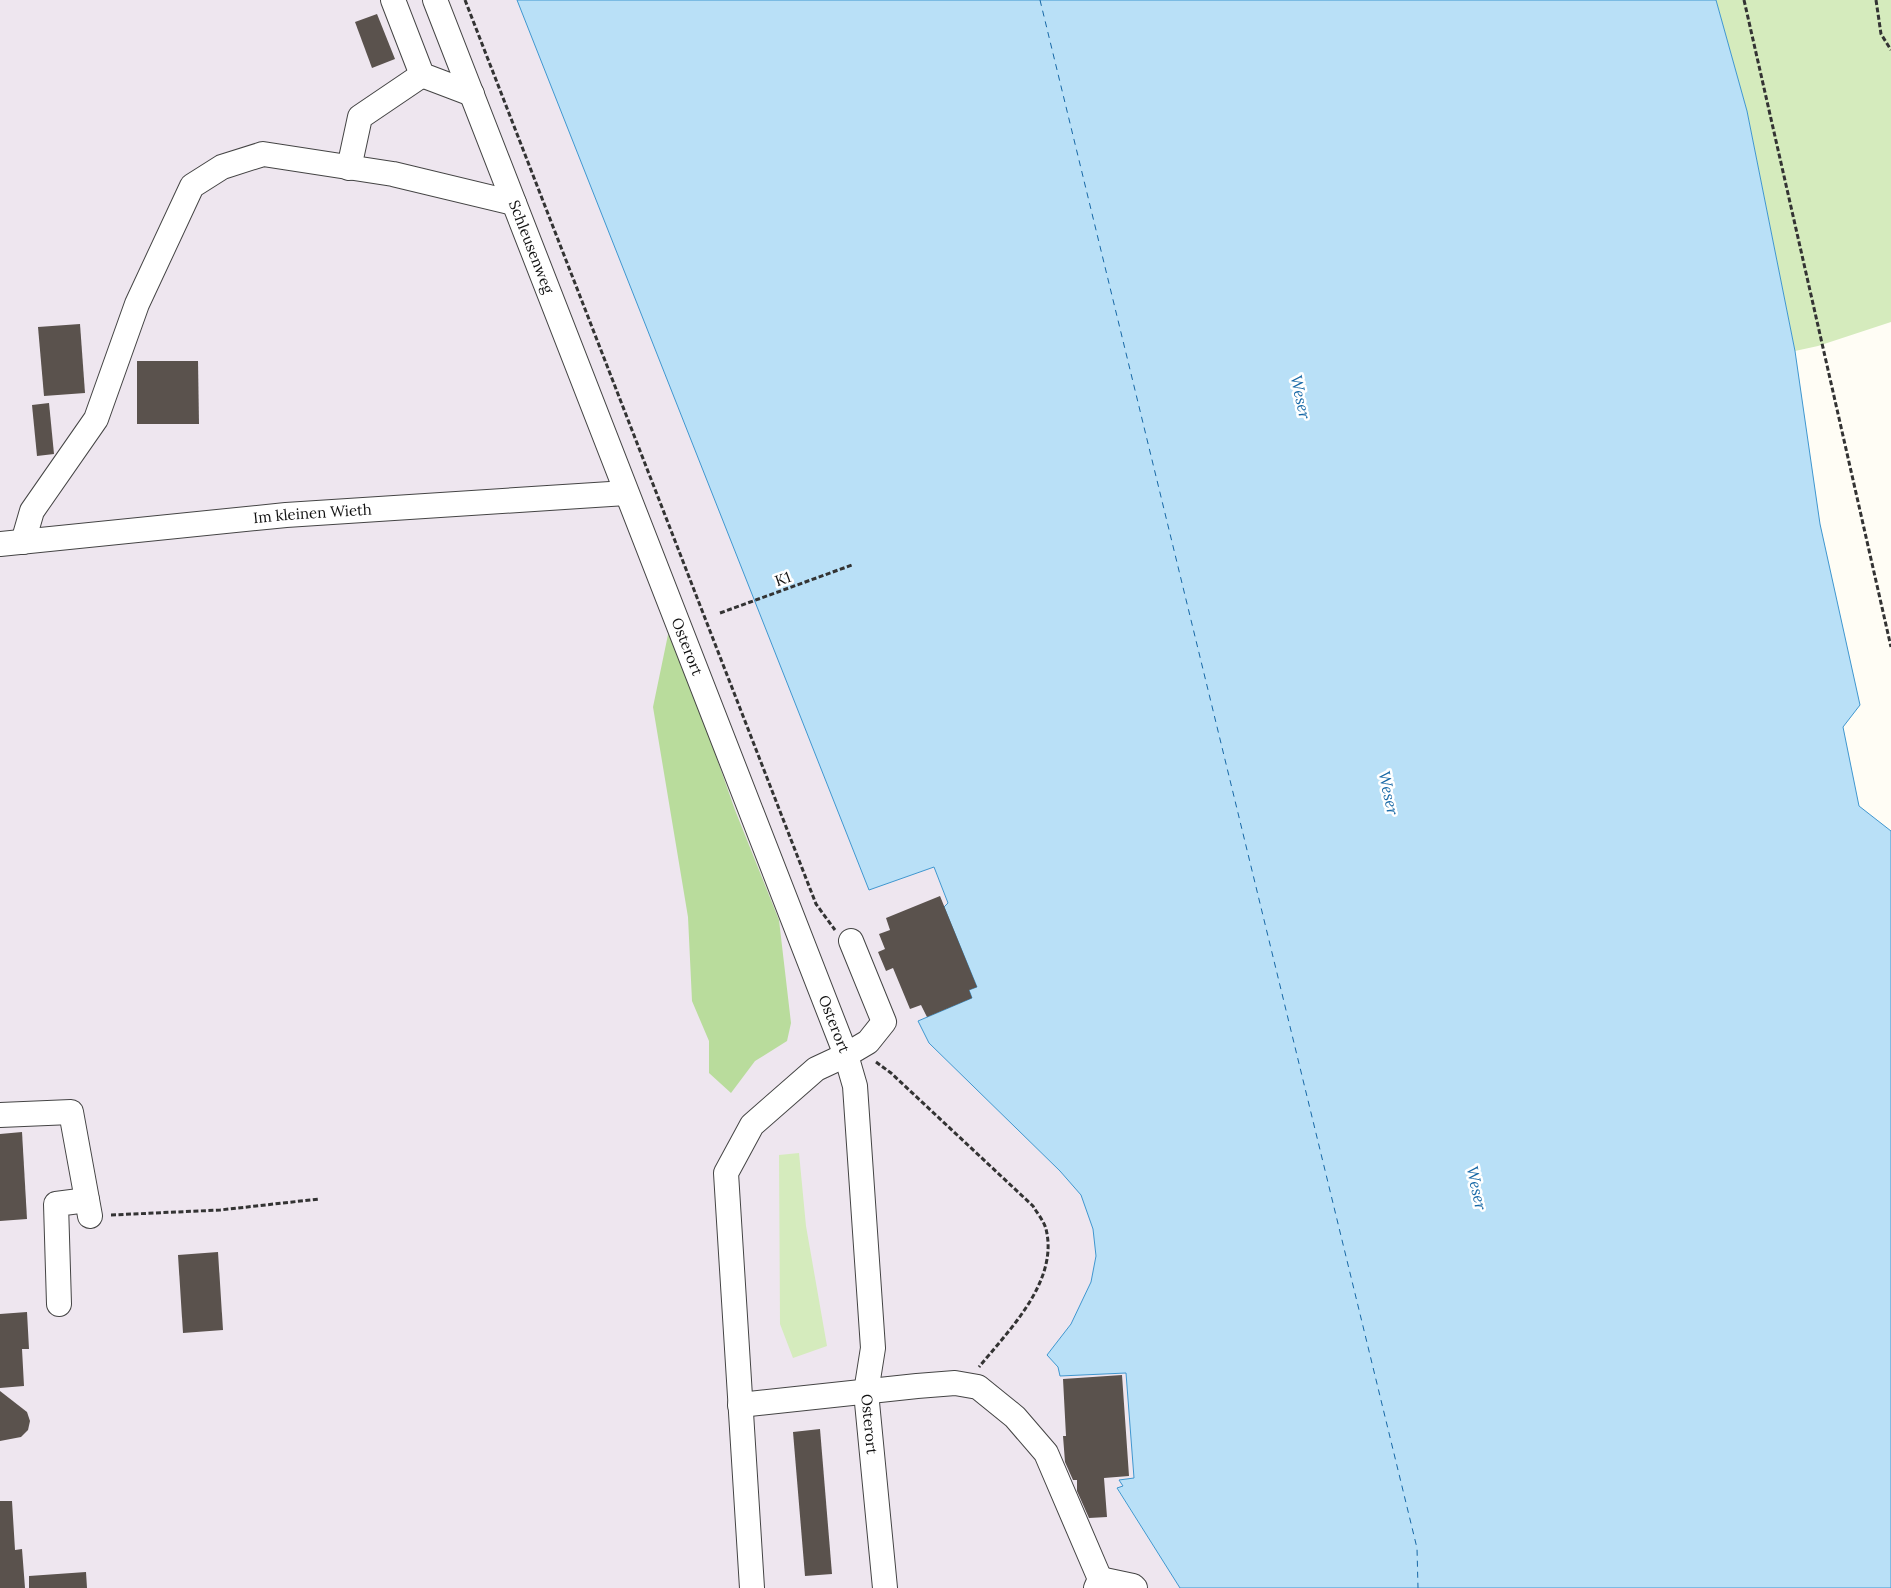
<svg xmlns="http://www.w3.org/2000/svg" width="1891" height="1588" viewBox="0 0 1891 1588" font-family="Lora,serif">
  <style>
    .industrial { fill: #eee6ef }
    .green { fill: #d5ebbd }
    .forest { fill: #b9dc9c }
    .water { fill: #b9e0f7; stroke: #3f96cf }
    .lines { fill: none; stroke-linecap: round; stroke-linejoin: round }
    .ferry { stroke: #1768a6; stroke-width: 1; stroke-dasharray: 6 5; stroke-linecap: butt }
    .building { fill: #5a524d }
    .minor-casing { stroke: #444; stroke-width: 26 }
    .path { stroke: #333; stroke-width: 3; stroke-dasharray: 5 2.5; stroke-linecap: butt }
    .minor { stroke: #fff; stroke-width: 24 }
    .labels { text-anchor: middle; stroke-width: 5; stroke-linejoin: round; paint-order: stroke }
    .street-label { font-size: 15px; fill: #111; stroke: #fff }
    .water-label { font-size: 16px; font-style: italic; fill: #1768a6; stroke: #fff }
  </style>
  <rect width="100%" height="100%" fill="#fffdf5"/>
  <path class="industrial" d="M0,0H517L869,890L934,867L948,904L944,907L977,987L972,998L918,1021L929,1043L1060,1171L1081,1195L1093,1229L1096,1256L1091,1282L1071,1324L1047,1355L1058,1367L1061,1376L1126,1372L1134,1478L1120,1480L1123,1486L1117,1489L1180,1588H0Z"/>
  <g class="green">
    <path d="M1716,0H1891V322L1818,346L1795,351L1747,111Z"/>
    <path d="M799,1153L806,1226L827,1346L793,1358L780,1324L779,1155Z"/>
  </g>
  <path class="forest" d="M670,625L735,810L779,920L791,1023L787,1041L755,1061L731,1093L709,1073V1041L692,1001L688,917L653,707Z"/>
  <path class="water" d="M517,0H1716L1747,111L1795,351L1820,524L1860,705L1843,727L1859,806L1891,831V1588H1180L1117,1488L1123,1486L1119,1480L1134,1478L1126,1373L1060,1376L1058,1367L1047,1355L1071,1324L1091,1282L1096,1256L1093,1229L1081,1195L1060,1171L929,1043L918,1021L972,998L969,990L977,987L944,907L948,903L934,867L869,890Z"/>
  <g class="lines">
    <path class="ferry" d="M1040,0L1417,1548L1418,1588"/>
  </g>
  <g class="building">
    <path d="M377,14L395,59L372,68L355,22Z"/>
    <path d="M80,324L85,393L44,396L38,327Z"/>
    <path d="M137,361H198L199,424H137Z"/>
    <path d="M49,403L54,454L37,456L32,405Z"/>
    <path d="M940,896L977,987L969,990L972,998L927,1017L921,1005L910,1009L893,968L886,971L878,952L885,949L879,934L890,930L886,918Z"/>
    <path d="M22,1132L27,1219L0,1221V1134Z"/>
    <path d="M218,1252L223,1330L183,1333L178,1255Z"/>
    <path d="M27,1312L29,1349H22L24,1386L0,1388V1314Z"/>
    <path d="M1122,1375L1129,1476L1104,1478L1107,1517L1089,1518L1077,1491V1480H1073L1065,1462L1063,1436H1066L1063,1379Z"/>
    <path d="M0,1391L27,1412L30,1421L28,1430L21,1437L0,1441Z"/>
    <path d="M820,1429L832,1574L805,1576L793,1432Z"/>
    <path d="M0,1501H12L15,1550L22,1549L25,1588H0Z"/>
    <path d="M86,1572L87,1588H29V1576Z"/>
  </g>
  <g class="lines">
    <defs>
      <g id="minor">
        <path d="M393,0L422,75L472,94"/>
        <path id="s1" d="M435,0L846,1055L855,1086L873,1348L866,1392L885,1588"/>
        <path d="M349,168L360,117L422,75"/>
        <path d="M23,542L32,511L96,419L137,304L192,186L222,167L263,154L393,174L514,203"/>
        <path id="s2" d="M0,544L286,515L626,493"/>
        <path d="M0,1115L71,1112L90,1216"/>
        <path d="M59,1304L56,1204L87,1200"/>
        <path d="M740,1405L917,1386L955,1383L978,1387L1015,1417L1046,1453L1100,1579L1096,1588"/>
        <path d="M1100,1579L1133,1586L1135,1588"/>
        <path d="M752,1588L726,1173L752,1125L816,1069L846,1055L868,1042L884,1022L851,941"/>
      </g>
    </defs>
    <use href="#minor" class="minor-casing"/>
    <g class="path">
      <path d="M465,0L816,904L835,930"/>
      <path d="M1744,0L1891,647"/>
      <path d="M1876,0L1881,34L1891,50"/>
      <path d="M720,613L852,565"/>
      <path d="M876,1062L891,1073L1033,1206C1037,1213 1044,1221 1046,1229C1059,1281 1009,1330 979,1367"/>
      <path d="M111,1215L220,1210L319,1199"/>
    </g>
    <use href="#minor" class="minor"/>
  </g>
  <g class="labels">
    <g class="street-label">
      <text dy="5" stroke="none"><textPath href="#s1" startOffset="265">Schleusenweg</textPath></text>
      <text dy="5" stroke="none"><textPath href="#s2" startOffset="314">Im kleinen Wieth</textPath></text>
      <text transform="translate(783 579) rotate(-20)" y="5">K1</text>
      <text dy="5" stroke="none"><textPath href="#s1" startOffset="694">Osterort</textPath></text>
      <text dy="5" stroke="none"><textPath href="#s1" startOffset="1099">Osterort</textPath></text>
      <text dy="5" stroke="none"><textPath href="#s1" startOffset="1504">Osterort</textPath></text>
    </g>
    <g class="water-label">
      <text transform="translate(1301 397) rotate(78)" y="6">Weser</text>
      <text transform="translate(1389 793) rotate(78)" y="6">Weser</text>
      <text transform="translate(1477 1188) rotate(78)" y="6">Weser</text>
    </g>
  </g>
</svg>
